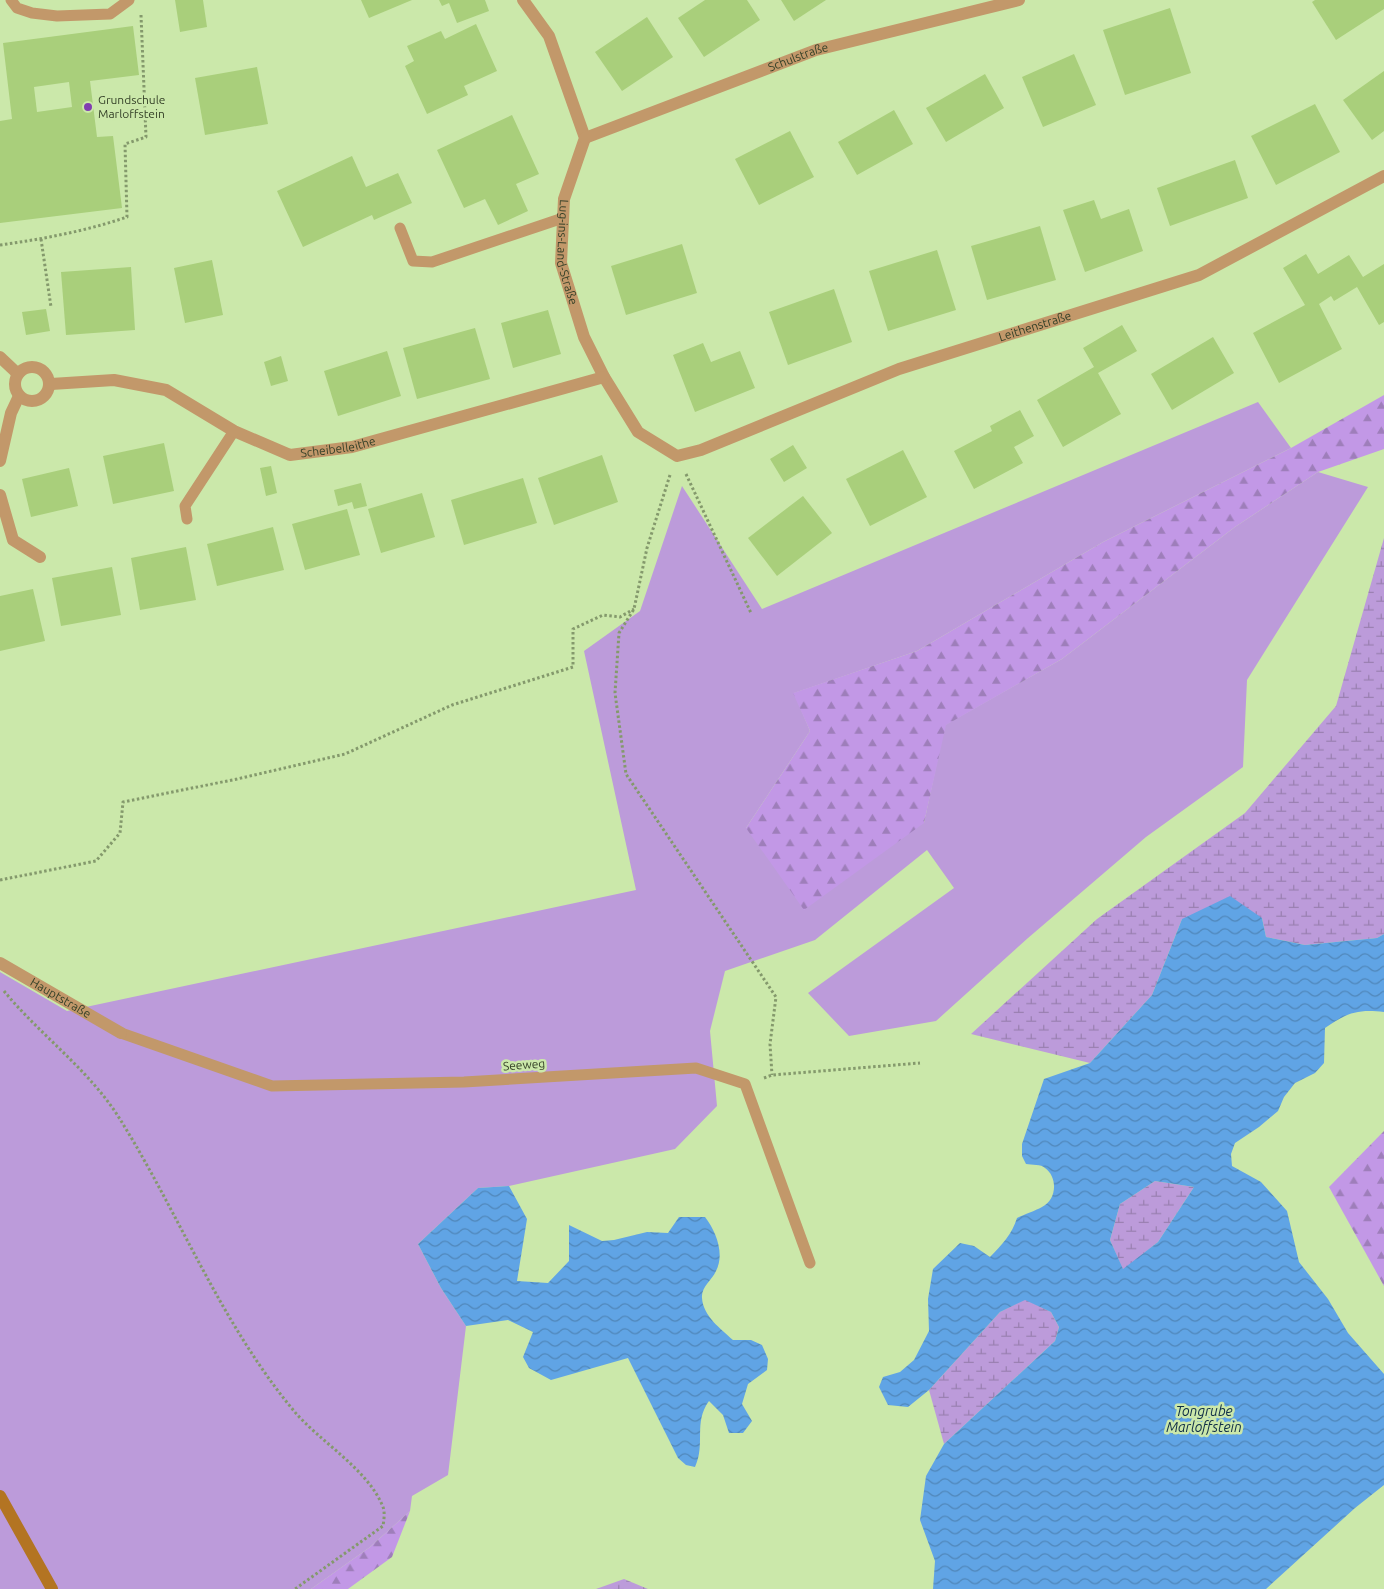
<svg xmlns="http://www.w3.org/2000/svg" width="1384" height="1589" viewBox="0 0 1384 1589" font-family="Ubuntu,sans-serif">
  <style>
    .grass { fill: #bc9bda }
    .forest { fill: url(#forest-firs) }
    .wetland { fill: url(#wetland-marsh) }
    .water { fill: url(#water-waves); fill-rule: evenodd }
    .building { fill: #a9cf7b; fill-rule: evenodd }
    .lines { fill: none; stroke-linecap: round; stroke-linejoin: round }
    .path { stroke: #84996c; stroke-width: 3; stroke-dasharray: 2.5 2.5; stroke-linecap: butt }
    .service { stroke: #c2986a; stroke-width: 11 }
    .minor { stroke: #c2986a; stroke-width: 12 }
    .secondary { stroke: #b37422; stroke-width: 12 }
    .poi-dot { fill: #813db0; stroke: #cbe8aa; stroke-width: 2 }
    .labels { text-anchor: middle; stroke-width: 5; stroke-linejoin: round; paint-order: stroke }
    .street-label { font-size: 12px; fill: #354128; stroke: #cbe8aa }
    .poi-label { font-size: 12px; fill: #354128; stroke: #cbe8aa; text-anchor: start }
    .water-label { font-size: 14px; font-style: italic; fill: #0e2c46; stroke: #cbe8aa }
  </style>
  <defs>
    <pattern id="forest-firs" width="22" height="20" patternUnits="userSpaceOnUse" patternTransform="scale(1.25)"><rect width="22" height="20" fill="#c298e6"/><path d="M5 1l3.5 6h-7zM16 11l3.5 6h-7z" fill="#9e7eba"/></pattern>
    <pattern id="wetland-marsh" width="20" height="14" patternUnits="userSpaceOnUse" patternTransform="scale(1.25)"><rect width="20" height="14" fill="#bc9bda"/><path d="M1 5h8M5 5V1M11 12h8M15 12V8" fill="none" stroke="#9a80b1"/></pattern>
    <pattern id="water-waves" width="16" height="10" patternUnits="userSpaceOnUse" patternTransform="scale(1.25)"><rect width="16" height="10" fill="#60a4e5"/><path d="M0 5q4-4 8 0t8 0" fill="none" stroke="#5087ba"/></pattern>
  </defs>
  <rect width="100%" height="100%" fill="#cbe8aa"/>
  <path class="grass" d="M1258,402L1291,448L1103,542L917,651L794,693L810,731L746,828L924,823L945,725L1062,659L1235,527L1318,472L1368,487L1247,680L1243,767L1146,837L1028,938L936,1021L849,1036L808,993L954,888L927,850L815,940L725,971L710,1031L717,1106L675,1149L509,1186L478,1188L418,1244L441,1288L466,1326L448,1475L412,1496L410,1511L370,1547L311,1589H0V972L67,1011L636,890L584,651L640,611L682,486L762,609Z"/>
  <g class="forest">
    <path d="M1384,395V449L1318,472L1235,527L1062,659L946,725L924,823L804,910L746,828L810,731L793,693L917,651L1103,542L1291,448Z"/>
    <path d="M1384,1131V1286L1329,1187Z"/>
    <path d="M410,1511L392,1557L348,1589H311L370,1547Z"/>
  </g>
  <g class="wetland">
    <path d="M1384,538V934L1377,938L1305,945L1266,937L1262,918L1182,919L1152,995L1090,1063L971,1034L1097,919L1245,813L1336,706Z"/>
    <path d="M1155,1181L1194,1187L1158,1242L1123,1270L1110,1240L1120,1204Z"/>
    <path d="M1025,1299L1051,1312L1059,1327L1055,1341L944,1444L929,1390L1000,1312Z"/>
    <path d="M624,1579L648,1589H596Z"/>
  </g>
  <g class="water">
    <path d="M1230,896L1262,918L1266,937L1305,945L1377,938L1384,934V1012C1357,1009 1347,1013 1325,1028L1324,1063L1315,1073L1295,1083L1284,1097L1278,1111L1259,1127L1235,1143L1231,1154L1232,1166L1261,1182L1287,1211L1299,1262L1328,1299L1348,1333L1384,1374V1485L1355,1508L1266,1589H933L935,1561L920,1520L926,1476L944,1444L1055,1341L1059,1327L1051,1312L1025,1300L1000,1312L929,1390L908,1407L888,1405L879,1387L883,1377L900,1372L914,1360L929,1331L928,1299L933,1269L960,1243L974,1246L990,1257C1002,1245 1012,1234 1017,1218C1025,1214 1035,1211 1042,1207C1057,1200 1058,1177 1045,1168C1041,1164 1032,1165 1026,1164L1022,1156V1144L1044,1079L1090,1063L1152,995L1182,919ZM1155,1181L1194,1187L1158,1242L1123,1269L1110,1240L1120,1204Z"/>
    <path d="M509,1186L527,1219L517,1281L548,1283L569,1261V1225L602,1241L614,1240L647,1232L668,1233L679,1217H705C716,1231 725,1254 716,1271C712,1280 701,1287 702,1298C703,1316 721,1329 733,1340H751L762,1345L768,1359L767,1370L748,1384L742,1404L752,1421L743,1433H729L723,1415L709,1401C693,1423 706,1443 695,1467L686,1465L678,1458L628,1358L551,1380L529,1368L523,1357L533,1332L508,1320L466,1326L441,1288L418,1244L478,1188Z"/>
  </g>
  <g class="building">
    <path d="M175,0H203L207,27L180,32Z"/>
    <path d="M361,0H412L369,18Z"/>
    <path d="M439,0H485L489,11L457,23L449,3L442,6Z"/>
    <path d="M705,0H747L760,20L704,57L678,18Z"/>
    <path d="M781,0H826L794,21Z"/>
    <path d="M1315,0H1384V9L1336,40L1312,2Z"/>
    <path d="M1170,8L1191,73L1125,95L1103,30Z"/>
    <path d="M647,17L673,57L622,91L595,52Z"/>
    <path d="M476,24L497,71L464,86L468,95L427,114L405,66L414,61L407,46L441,31L445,39Z"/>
    <path d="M133,26L139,75L90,81L97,137L113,136L122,208L0,223V121L12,119L3,43ZM69,82L72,107L37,112L34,87Z"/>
    <path d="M1074,54L1096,105L1043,127L1022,77Z"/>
    <path d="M257,67L268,124L205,135L195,78Z"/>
    <path d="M1384,71V131L1372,140L1343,100Z"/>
    <path d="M985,74L1004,108L946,142L926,108Z"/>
    <path d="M1315,104L1340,152L1276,185L1251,136Z"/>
    <path d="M894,110L913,144L857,175L838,142Z"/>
    <path d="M512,115L539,174L516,184L528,211L498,225L485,199L464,208L437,150Z"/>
    <path d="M790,131L814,177L759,205L735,159Z"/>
    <path d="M352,156L366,187L398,173L412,203L374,220L372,215L303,247L277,191Z"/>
    <path d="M1235,160L1248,198L1170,226L1157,188Z"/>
    <path d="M1094,200L1101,219L1129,209L1143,251L1085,272L1063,210Z"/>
    <path d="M1040,226L1056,280L987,300L971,246Z"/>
    <path d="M682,244L697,293L626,315L611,266Z"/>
    <path d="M937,250L956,310L888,331L869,271Z"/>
    <path d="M1306,254L1318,274L1349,255L1363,277L1384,264V322L1379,325L1357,287L1334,301L1331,296L1319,304L1342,349L1279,383L1253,333L1305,305L1283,268Z"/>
    <path d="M212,260L223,315L185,323L174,268Z"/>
    <path d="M131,267L135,330L66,335L61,272Z"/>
    <path d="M834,289L852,342L788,365L769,312Z"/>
    <path d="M46,309L50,331L26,335L22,312Z"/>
    <path d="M548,310L561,354L513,368L501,323Z"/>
    <path d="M1122,325L1137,351L1098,373L1121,414L1063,447L1037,400L1094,367L1083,348Z"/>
    <path d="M475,328L490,379L417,399L403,348Z"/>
    <path d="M1213,337L1234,373L1172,410L1151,374Z"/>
    <path d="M703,343L711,362L740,351L755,388L695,412L673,355Z"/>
    <path d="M387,351L401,396L338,416L324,371Z"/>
    <path d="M281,356L288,381L271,386L264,362Z"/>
    <path d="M1020,410L1034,436L1014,447L1023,463L974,489L954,451L992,431L990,426Z"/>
    <path d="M164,443L174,491L113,504L103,456Z"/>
    <path d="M793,445L807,468L784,482L770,459Z"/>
    <path d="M903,450L927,497L870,526L846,479Z"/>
    <path d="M602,455L618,502L554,525L538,478Z"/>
    <path d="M271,466L277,493L266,496L260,468Z"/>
    <path d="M69,468L78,506L31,517L22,479Z"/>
    <path d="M523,478L537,523L464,545L451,500Z"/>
    <path d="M361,483L367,506L354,509L352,502L338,506L334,490Z"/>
    <path d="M422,493L435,537L381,553L368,509Z"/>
    <path d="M803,496L832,533L777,576L748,538Z"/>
    <path d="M347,509L360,555L305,570L292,524Z"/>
    <path d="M273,527L284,570L217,586L207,544Z"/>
    <path d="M186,547L196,600L140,610L131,558Z"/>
    <path d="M112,567L121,615L61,626L52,578Z"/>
    <path d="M33,589L45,641L0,651V596Z"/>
  </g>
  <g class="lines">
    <g class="path">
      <path d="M41,239L51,307"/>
      <path d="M0,245C43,239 86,231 127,217L125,144L146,137L141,15"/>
      <path d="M686,474L751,613"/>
      <path d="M670,475L647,548L634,609L619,633L615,693L626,774L776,997L770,1044L772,1075"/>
      <path d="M0,880L96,861L120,833L123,802L237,779L345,754L452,705L573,667V629L603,615L620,617L634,609"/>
      <path d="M4,991C39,1034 87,1068 118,1116C179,1213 220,1322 294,1411C320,1442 368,1469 383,1507C385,1512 384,1520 383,1526L295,1589"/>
      <path d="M764,1078L772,1075L920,1063"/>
    </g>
    <g class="service">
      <path d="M11,0L17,8L32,13L57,16L110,14L129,0"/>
      <path d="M400,228L413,261L432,262L563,218"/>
      <path d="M187,519L185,506L234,431"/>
      <path d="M121,1033L272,1086L464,1082L696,1068L745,1084L810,1263"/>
    </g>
    <g class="minor">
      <path id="s1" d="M523,0L549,36L585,138L564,199L561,263L584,337L604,377L638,432L677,456L701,450L899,369L1199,275L1384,176"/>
      <path id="s2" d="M585,138L816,50L1019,0"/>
      <path d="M0,357L18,374"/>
      <circle cx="32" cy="384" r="17"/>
      <path id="s3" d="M51,384L114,380L166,390L234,431L290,455L352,447L604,377"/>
      <path d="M0,461L11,413L19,396"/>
      <path d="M0,495L13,540L40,557"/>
      <path id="s4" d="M0,963L121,1033"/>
    </g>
    <path class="secondary" d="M0,1496L52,1589"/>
  </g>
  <circle class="poi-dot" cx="88" cy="107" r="5"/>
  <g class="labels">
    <g class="street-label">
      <text dy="4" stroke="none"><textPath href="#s2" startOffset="228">Schulstraße</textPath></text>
      <text dy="4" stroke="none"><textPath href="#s1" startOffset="271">Lug-ins-Land-Straße</textPath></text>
      <text dy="4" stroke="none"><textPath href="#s1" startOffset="895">Leithenstraße</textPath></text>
      <text dy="4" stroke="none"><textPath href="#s3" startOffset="305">Scheibelleithe</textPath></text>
      <text dy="4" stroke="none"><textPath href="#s4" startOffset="70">Hauptstraße</textPath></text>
      <text transform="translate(524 1065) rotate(-4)" y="4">Seeweg</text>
    </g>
    <g class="poi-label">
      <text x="98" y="104">Grundschule<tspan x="98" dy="14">Marloffstein</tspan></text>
    </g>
    <g class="water-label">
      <text x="1204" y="1416">Tongrube<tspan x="1204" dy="16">Marloffstein</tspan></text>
    </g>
  </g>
</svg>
